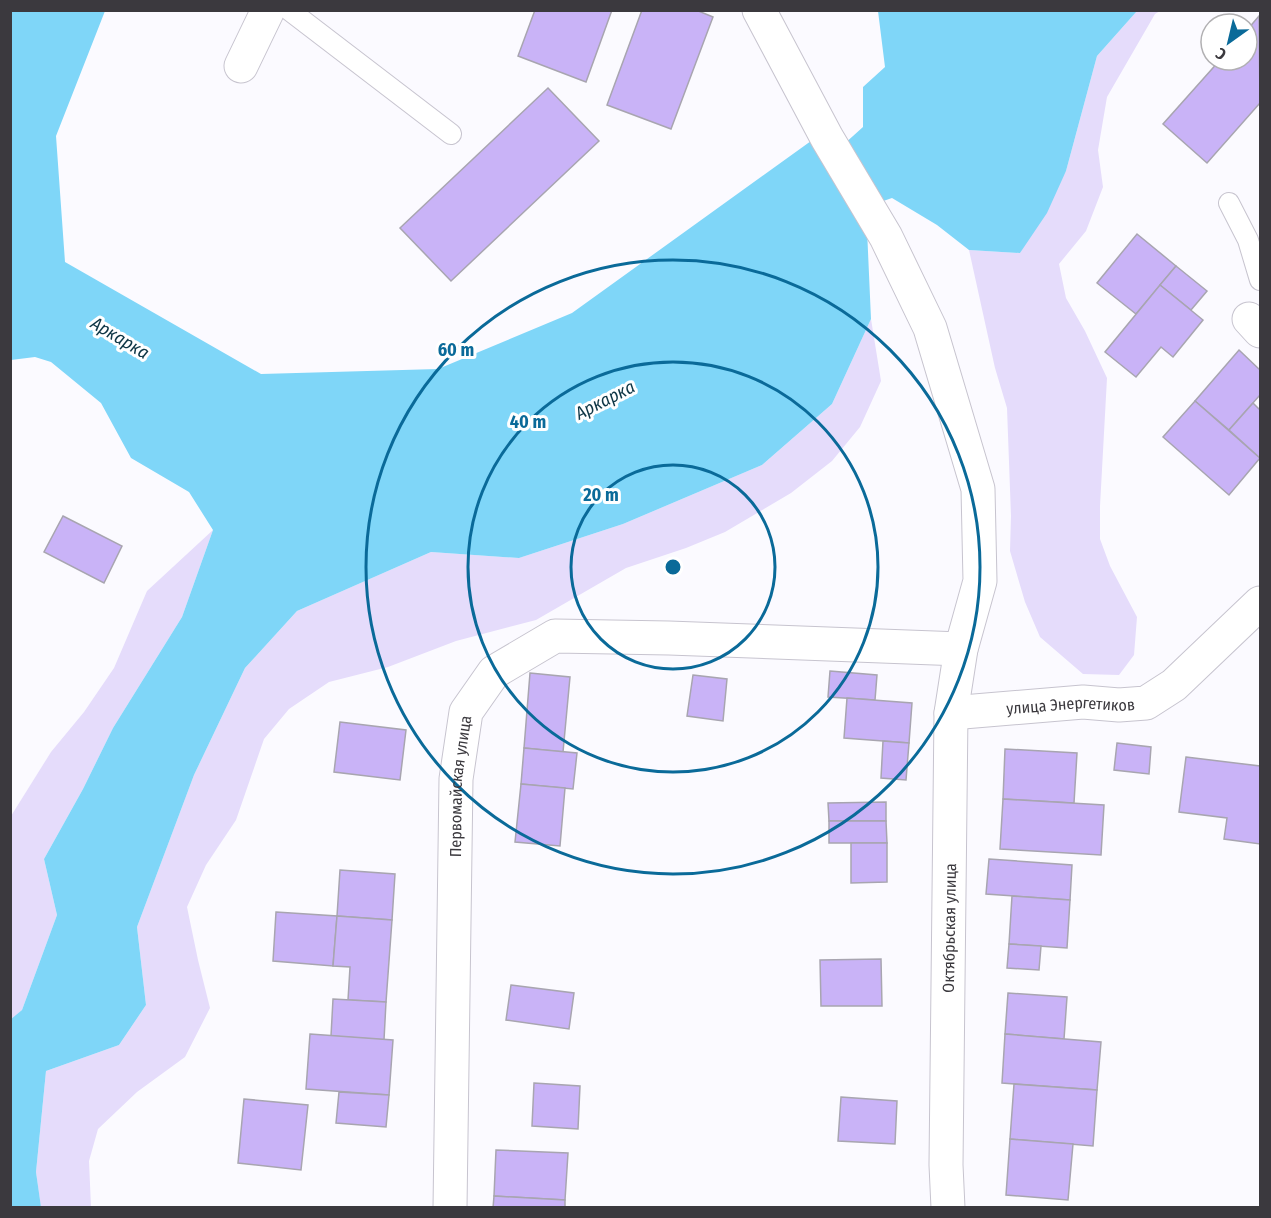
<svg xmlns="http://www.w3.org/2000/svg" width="1271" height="1218" viewBox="0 0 1271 1218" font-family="'Fira Sans Condensed',sans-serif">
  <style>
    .green { fill: #e5dcfb }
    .water { fill: #7fd6f8 }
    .building { fill: #c9b3f7; stroke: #a8a5b0; stroke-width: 1.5 }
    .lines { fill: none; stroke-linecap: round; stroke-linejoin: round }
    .lane-casing { stroke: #c7c4cf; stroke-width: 22 }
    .street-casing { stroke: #c7c4cf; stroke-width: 35 }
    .lane { stroke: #fff; stroke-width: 20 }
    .street { stroke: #fff; stroke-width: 33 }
    .ring { fill: none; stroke: #0a6a99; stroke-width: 3 }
    .labels { text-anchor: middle; stroke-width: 6; stroke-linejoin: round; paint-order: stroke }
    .street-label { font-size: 16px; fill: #3b393e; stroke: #fff }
    .water-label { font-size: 18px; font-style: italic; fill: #0e3645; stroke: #fff }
    .centre { fill: #0a6a99; stroke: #fff; stroke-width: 3 }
    .ring-label { font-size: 18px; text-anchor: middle; font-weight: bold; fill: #0a6a99; stroke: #fff; stroke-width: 6; stroke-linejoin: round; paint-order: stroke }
  </style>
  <rect width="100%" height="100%" fill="#fbfaff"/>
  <g class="green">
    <path d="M1137,11H1160L1155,14L1107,97L1098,150L1103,187L1086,231L1059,264L1066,298L1085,331L1107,378L1100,506V539L1110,566L1137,617L1134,655L1119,675L1083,674L1040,637L1025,602L1010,551L1011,516L1007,408L995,368L969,250L1020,253L1066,171L1097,56Z"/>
    <path d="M871,319L881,381L860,427L832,461L791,493L725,532L686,548L626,568L536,620L456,641L388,667L329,682L289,709L264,739L236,820L206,865L187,907L198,960L210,1008L185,1057L137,1092L98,1129L89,1161L91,1207L41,1208L36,1172L46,1071L119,1045L146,1005L137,927L194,775L245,668L297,611L431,552L519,558L623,524L762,465L832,404Z"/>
    <path d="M213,530L182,617L113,728L83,789L44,859L57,915L22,1010L11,1020V816L51,752L84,712L114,668L147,591Z"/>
  </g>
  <path class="water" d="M11,11H105L56,136L65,262L261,374L438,369L572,313L811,141L833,154L863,127V87L885,67L878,11H1137L1097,56L1066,171L1047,213L1020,253L969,250L937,225L892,198L866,207L871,319L832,404L762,465L623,524L519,558L431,552L297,611L245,668L194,775L137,927L146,1005L119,1045L46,1071L36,1172L41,1207H11L10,1020L22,1010L57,915L44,859L83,789L113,728L182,617L213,530L189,492L131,458L101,403L51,362L35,357L11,360Z"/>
  <g class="building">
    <path d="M535,10H612L586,82L518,56Z"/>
    <path d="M642,10H696L713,17L671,129L607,105Z"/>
    <path d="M1259,16L1260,103L1207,163L1163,124L1220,60H1247V30Z"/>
    <path d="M548,88L599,141L451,281L400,228Z"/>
    <path d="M1137,234L1176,266L1136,314L1097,283Z"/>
    <path d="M1176,266L1207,291L1191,310L1160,285Z"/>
    <path d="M1160,285L1203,320L1173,357L1161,347L1136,377L1105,352Z"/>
    <path d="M1239,350L1260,370V395L1229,430L1195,401Z"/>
    <path d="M1195,401L1260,458L1229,495L1163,437Z"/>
    <path d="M1253,403L1260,410V458L1229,430Z"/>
    <path d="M63,516L122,546L104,583L44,552Z"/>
    <path d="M830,671L877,675L875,700L828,697Z"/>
    <path d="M530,673L570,677L563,752L524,748Z"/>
    <path d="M693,675L727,679L723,721L687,716Z"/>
    <path d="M847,698L912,703L909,743L844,738Z"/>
    <path d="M340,722L406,730L400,780L334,772Z"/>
    <path d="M883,741L909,743L906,780L881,778Z"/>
    <path d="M1117,743L1151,747L1149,774L1114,770Z"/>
    <path d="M524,748L577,753L573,789L521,784Z"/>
    <path d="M1005,749L1077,753L1074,803L1003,799Z"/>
    <path d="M1186,757L1260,766V844L1224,839L1227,818L1179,812Z"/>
    <path d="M521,784L565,788L560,846L515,842Z"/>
    <path d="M1003,799L1104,805L1101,855L1000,849Z"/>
    <path d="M886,802V821H829L828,803Z"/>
    <path d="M829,821H886L887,843H829Z"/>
    <path d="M851,843H887V882L851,883Z"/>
    <path d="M989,859L1072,865L1070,900L986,894Z"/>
    <path d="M340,870L395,874L392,920L337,916Z"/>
    <path d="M1012,896L1070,900L1067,948L1009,944Z"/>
    <path d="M276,912L337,916L333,966L273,961Z"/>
    <path d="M337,916L392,920L386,1002L348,1000L350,967L333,966Z"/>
    <path d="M1009,944L1041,946L1039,970L1007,968Z"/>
    <path d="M881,959L882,1006H821L820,960Z"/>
    <path d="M511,985L574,993L569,1029L506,1020Z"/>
    <path d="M1008,993L1067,997L1064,1039L1005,1034Z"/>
    <path d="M333,999L386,1002L384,1040L331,1036Z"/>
    <path d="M310,1034L393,1040L389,1095L306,1089Z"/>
    <path d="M1005,1034L1101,1042L1097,1090L1002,1083Z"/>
    <path d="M534,1083L580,1086L578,1129L532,1126Z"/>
    <path d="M1014,1084L1097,1090L1093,1146L1010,1139Z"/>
    <path d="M339,1092L389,1095L386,1127L336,1123Z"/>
    <path d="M841,1097L897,1101L895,1144L838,1141Z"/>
    <path d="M244,1099L308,1105L301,1170L238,1163Z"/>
    <path d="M1010,1139L1073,1144L1068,1200L1006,1195Z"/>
    <path d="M496,1150L568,1153L565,1200L494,1196Z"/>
    <path d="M494,1196L565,1200V1208H493Z"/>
  </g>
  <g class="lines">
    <defs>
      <g id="lane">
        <path d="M289,10L451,134"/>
        <path d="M1229,203L1248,240L1260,280"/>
      </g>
      <g id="street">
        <path d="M759,10L827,138L886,237L930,328L978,489L980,581L961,649L951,713L946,1165L948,1208"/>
        <path d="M241,66L268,10"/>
        <path d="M1249,319L1260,331"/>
        <path id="s1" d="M951,713L1083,702L1119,705L1146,703L1174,685L1260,603"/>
        <path id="s2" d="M450,1208L456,779L466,712L494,672L555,636L669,638L961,649"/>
      </g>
    </defs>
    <use href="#lane" class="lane-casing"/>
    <use href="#street" class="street-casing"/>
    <use href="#lane" class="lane"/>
    <use href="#street" class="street"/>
  </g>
  <g class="ring">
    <circle cx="673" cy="567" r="102"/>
    <circle cx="673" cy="567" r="205"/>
    <circle cx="673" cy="567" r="307"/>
  </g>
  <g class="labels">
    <g class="street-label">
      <text dy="6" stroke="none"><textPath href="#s1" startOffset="120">улица Энергетиков</textPath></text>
      <text dy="6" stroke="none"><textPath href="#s2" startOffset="422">Первомайская улица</textPath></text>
      <text transform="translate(949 928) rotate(-89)" y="6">Октябрьская улица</text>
    </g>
    <g class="water-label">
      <text transform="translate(120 338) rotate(31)" y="6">Аркарка</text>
      <text transform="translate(605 400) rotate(-27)" y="6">Аркарка</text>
    </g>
  </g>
  <circle cx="673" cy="567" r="9" class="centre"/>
  <g class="ring-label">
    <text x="456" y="356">60 m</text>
    <text x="528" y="428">40 m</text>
    <text x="601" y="501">20 m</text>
  </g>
  <rect width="1271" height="1218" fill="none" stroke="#3b393e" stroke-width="24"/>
  <g transform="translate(1229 42) rotate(214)"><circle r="28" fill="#ffffff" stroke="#b1b0b2" stroke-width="1.5"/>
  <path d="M0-4.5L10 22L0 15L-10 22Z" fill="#0a6a99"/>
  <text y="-9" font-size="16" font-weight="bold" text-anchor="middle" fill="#3b393e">С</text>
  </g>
</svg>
